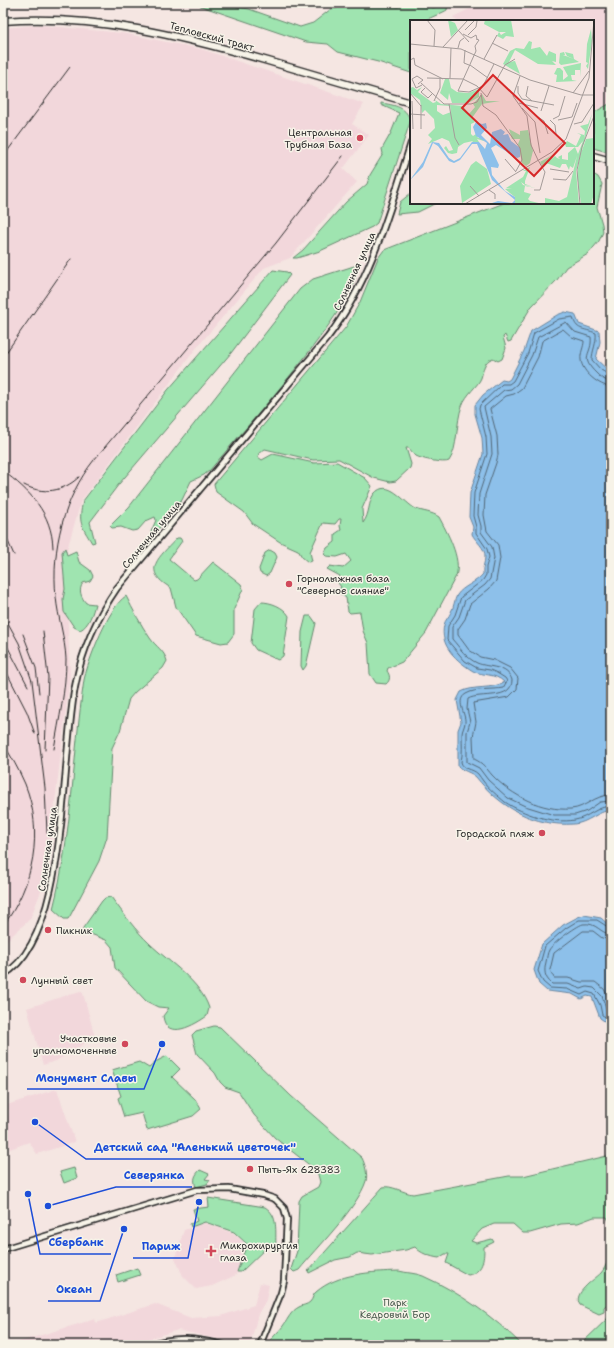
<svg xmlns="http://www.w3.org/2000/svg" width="614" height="1348" viewBox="0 0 614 1348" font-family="'Shantell Sans',sans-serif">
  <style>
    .built { fill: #f2d7db }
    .green { fill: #9fe4b0; stroke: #65886e }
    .water { fill: #8dc0ea; stroke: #66849e }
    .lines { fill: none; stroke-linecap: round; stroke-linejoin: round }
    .shore { stroke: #526777; stroke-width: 1 }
    .minor-casing { stroke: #2b2b2b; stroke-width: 8 }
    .major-casing { stroke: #2b2b2b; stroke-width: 9 }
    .minor { stroke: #f7f3e8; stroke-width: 4.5 }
    .major { stroke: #f7f3e8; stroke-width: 6 }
    .rail { stroke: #2b2b2b; stroke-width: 1 }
    .poi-dot { fill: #d1495b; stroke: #f7f3e8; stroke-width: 1.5 }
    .labels { text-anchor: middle; stroke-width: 3; stroke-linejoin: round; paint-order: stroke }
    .street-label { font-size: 10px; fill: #2b2b2b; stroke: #f7f3e8 }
    .poi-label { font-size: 10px; fill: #2b2b2b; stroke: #f7f3e8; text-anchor: start }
    .park-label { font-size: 10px; fill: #48594c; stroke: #f7f3e8 }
    .inset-road { fill: none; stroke: #a49b99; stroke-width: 1 }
    .view { fill: #d62828; fill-opacity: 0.15; stroke: #d62828; stroke-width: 2 }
    .inset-edge { fill: none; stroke: #2b2b2b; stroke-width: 2 }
    .leader { fill: none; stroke: #1d4ed8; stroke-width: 1.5 }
    .callout-dot { fill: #1d4ed8; stroke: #f7f3e8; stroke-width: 1.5 }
    .callout-label { font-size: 11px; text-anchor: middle; font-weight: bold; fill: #1d4ed8; stroke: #f7f3e8; stroke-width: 3; stroke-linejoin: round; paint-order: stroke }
  </style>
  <rect width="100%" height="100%" fill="#f5e6e2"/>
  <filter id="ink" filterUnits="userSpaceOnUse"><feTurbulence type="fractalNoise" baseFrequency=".025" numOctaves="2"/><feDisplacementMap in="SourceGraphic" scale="8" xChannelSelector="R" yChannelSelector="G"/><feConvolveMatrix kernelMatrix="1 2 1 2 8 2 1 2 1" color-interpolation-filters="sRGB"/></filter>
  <g filter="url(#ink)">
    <g class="built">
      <path d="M481,3H611V102L593,111V21H457L453,17Z"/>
      <path d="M39,25L122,33L201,49L231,59L364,104L352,124L369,135L343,169L357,182L290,258L264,268L194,351L81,501L65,557L70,675L46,879L30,919L3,944V28Z"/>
      <path d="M80,991L83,993L95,1037L56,1061L43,1065L27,1008Z"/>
      <path d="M57,1089L75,1142L37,1154L29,1142L10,1149L3,1127V1117L8,1115L9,1111L7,1105Z"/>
      <path d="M205,1223L233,1233L246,1244L236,1275L212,1286L196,1289L183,1276L175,1258L184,1230Z"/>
      <path d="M260,1283L269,1285L266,1300L258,1314L250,1345H242L178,1330L128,1345H8L95,1319L96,1323L155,1304L191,1318L221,1316L254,1305Z"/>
    </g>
    <g class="green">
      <path d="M192,3H215L249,9L300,27L313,23L331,9L337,8L343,3H376L398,7L404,3H426L432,8L448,3L447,10C446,11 424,21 422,21C418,22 414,21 411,21V73L378,62L338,52L328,44L306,42Z"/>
      <path d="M381,103C394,105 408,107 410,122L377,223L372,227L320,251L297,258H293L303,250L346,202L367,184L370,175L383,154L382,149L391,133L399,113L381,105Z"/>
      <path d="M611,103V153L593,148V113Z"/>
      <path d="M593,174L598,177L602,184L597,207L602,224L603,232L599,241L588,254L566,267L557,280L531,307L511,341L508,342L505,335L503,337L506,348L502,359L498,361L493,358C483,362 484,369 481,378C478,386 466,394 462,406C456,421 458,449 449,461C444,464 421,459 416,456C414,454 411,451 409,448H406L411,464L410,468L396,481L390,482L374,478L339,459L313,460L265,449L259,453L258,457L262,460L273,454L314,463L337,462L365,478L372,486L362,509L363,523C370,514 368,502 374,494C388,477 404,503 416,509C424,512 432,512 439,517C447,532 462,559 456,576L426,633L402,662L388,668L387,671C390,675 391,680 386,684L376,683L370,674L368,643L363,631L360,612L350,613L348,611L346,598L337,591L341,587L338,583L340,576L327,569L330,566L343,568L351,561L346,554L337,557L326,556L324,554L327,548L335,542V534L341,530L340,526L341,519H339L335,524L323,523L310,552L312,561L308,562L302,557L298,550L280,542L253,524L244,512L216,492L214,484L346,327L360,302L378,258L384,250L504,203H593Z"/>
      <path d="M411,193V203H436L418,212L397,214L400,202Z"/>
      <path d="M354,266L357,268C359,304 238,436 210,470L204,475L191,481L182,500L155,533L152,535L151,532L156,520L155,517L146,521L138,530L132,531L121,527L112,528L110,526L129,507L300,289L313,279Z"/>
      <path d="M273,270L287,272L290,275L231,353L119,484L90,522L95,542L92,543C81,525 78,523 83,501L168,390Z"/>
      <path d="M177,538H180L182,541L169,559L194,580L197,579L213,562L241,584L243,589L234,609V634L228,642L221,643L196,636L176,607L171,588C140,570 160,557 177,538Z"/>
      <path d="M65,548L67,555L76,551L79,562L90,570L93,576L90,581L83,583C78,590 81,597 86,603L95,604C93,612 89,626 80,630L74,627L64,612L63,599L65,589L62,552Z"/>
      <path d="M270,550L275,553L277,557L270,573L266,576L260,573L259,569L265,553Z"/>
      <path d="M126,596C133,610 141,625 150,638C156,647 164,650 167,661L163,668L135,692L129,699L120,731L112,748L107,837L99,861L70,916L68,919H64L53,909C72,835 73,756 84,680C88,661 109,606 126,596Z"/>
      <path d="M261,602C271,602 284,607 289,616L283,656L278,660L256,650L251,643L255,609Z"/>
      <path d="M306,616H311L316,623L306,666L303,670L301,666L302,632Z"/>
      <path d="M111,897C123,913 135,930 150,944C170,963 200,981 209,1008L207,1016C196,1024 166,1042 163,1016L169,1008L158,1007L146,1001L115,968L112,947L106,940L83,931V928L102,901L105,898Z"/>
      <path d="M214,1026L220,1027L291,1096L362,1158C365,1164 368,1175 366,1181C358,1207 317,1248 299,1270L294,1272L291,1269L297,1251L299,1201L302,1196L318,1187L320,1182L317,1171L275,1138L254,1115L239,1092L225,1087L220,1082L215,1073L197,1054L192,1035L196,1031Z"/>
      <path d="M167,1056L180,1069L172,1077L195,1099L201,1109L193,1116L147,1130L142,1113L124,1117L118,1098L121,1096L112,1070L139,1062L149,1068L157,1061Z"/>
      <path d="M611,1155V1226L607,1217H594L578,1223L561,1224L530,1233H523L513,1224H494L482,1229L471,1241L476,1243L492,1239L494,1242L484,1247C484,1260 483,1272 468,1275L446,1263L449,1254H445L439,1258C431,1257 420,1253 415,1247L406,1250L372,1255L357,1253L350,1257L335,1260L309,1273L308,1271L383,1187C391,1185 404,1193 413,1194L509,1176H523Z"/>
      <path d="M74,1168L77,1178L64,1183L60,1172Z"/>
      <path d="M200,1170L209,1174L205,1179L210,1180L207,1184L196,1187C193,1179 195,1175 200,1170Z"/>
      <path d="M208,1198L265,1207C279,1216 275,1231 276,1246L267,1247L241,1272H237L247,1244L234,1232L205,1222L191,1227L190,1224L197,1221L193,1209L209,1207Z"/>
      <path d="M611,1247V1301L604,1307V1312L599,1314L580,1305C572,1293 594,1280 601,1273C607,1266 610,1255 611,1247Z"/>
      <path d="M137,1268L140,1275L118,1282L116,1275Z"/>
      <path d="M399,1271C406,1273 416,1273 423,1276C459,1292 494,1317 522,1345H282L279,1341L275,1345H269C271,1337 278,1333 283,1326C288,1319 291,1311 299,1307C302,1305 307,1305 310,1302C313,1299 313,1294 316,1292C338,1273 372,1272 399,1271Z"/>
      <path d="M611,1315V1345H580Z"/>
    </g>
    <g class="water">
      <path d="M565,312L575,314L579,324L599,331L600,342L596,359L611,373V810C598,811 588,823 574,824C534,827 500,807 476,777C471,772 462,771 458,766V730L461,722L457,700L461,692C474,685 492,690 504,682C495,673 483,676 473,671C457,661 439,646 444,625C445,620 449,617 451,612C454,607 454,601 457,595C463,586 476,583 483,574C482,567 485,563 485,557C486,548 475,541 472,534L473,527L469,517L470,493L483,454L482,438L475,414V405L483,395L502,380L507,381L510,379L524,351L531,331L557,315Z"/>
      <path d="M584,915L601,918L611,927V1026L600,1018L592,997L587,996L581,999L572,994L547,991L539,984L534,970L542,944L563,925L578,917Z"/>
    </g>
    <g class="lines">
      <g class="shore">
        <path d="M611,376L601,370L592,360C592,351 597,343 596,333C583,328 576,331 573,317L559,319L534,333L528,353L513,381L509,384H502L480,405L479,409L486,437L487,454L474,493L473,516L476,527V533L487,549L489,557L486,567V575L483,580L461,597L455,615L448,626L447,640L465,661L477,668L490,670L497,673L505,678L507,681L503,688C492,690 476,688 466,694C455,700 466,714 465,722C465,726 462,730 462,734C462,744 463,753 461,762C463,770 472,768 478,774C480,776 481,779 483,781C488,788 498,796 505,802C523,814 553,824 575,820C588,818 597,806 611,806"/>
        <path d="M611,381C605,381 601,378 597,374C578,356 593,355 591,337L575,332L566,322L538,337L532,355L517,384L511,389L504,390L484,407L491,437L492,454L479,494L478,515L481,526V532L492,547L494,558L490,579L485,585L465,600L459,617L452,627V639C460,648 466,658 477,663C489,668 507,665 512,680C512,701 480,692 468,699L467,709L470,722L467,732V762L479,768L488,780L508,798L525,806L554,815H575L587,811L600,802L611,801"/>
        <path d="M611,387C599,386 582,372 581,360C580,353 584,347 584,341L572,337L563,329L542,341L538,357L522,388L514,394L506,396L490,409L497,436L498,455L496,463L485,495L484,515L487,531L498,545L500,558L496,581L489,589L470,604L465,619L458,629V635L469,650L480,657L494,660L510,668L518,678L517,689L509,697L473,703L476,722L473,737L474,759C483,763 486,768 492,775C512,796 542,811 571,809C586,808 594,795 611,795"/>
        <path d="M611,929L597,920H579L566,928L545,946L538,971L543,982L550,988L567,989L581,995L587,992L594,994L600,1005L602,1015L611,1020"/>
        <path d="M611,934C600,934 597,922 583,924C576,926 552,944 549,950C547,953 547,958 546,962C544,971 544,977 552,984H568L581,989L587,987L594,988L602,996L607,1012L611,1014"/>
        <path d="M611,940L602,938L593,931H583L554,953L550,970L554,978H568L581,982H595L604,989L611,1003"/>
      </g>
      <defs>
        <g id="minor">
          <path d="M3,975C71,937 60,753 76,682C83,647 97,617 117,588L328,337C371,281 390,209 411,143"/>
          <path d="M3,1249L197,1190L229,1189L263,1195L275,1199L284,1208L287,1219L284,1281L281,1293L260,1345"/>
          <path d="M148,1345C177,1336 194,1338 223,1345"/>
        </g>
        <g id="major">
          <path d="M3,21C94,14 182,36 268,61C316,75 363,89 411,103"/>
          <path d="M593,156L611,161"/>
        </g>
      </defs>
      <use href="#minor" class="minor-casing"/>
      <use href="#major" class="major-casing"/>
      <use href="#minor" class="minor"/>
      <use href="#major" class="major"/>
      <g class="rail">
        <path d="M3,157L70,67"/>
        <path d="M3,357L71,259"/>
        <path d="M3,471C30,491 52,513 53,548"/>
        <path d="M24,485C43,495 63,492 79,477"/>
        <path d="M3,530L14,555"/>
        <path d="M3,614L19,643L32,681L45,788L47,833"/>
        <path d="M43,631L48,677L45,750"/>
        <path d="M23,634L36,668L39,693"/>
        <path d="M3,638L28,686"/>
        <path d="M3,665L27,712L35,734"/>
        <path d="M3,743C11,756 19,770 25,784C44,832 34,885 3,926"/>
        <path d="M54,749C59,719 66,690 66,659C65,638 58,618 56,597C51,548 64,498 94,460L276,243L343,156"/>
      </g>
    </g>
  </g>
  <g class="poi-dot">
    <circle cx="360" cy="138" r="4"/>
    <circle cx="289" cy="584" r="4"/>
    <circle cx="542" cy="833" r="4"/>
    <circle cx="48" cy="930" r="4"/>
    <circle cx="23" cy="980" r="4"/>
    <circle cx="125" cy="1044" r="4"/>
    <circle cx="250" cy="1169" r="4"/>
    <path d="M209 1245h4v4h4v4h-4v4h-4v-4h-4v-4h4z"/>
  </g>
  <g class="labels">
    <g class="street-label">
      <text transform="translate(212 36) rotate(15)" y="4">Тепловский тракт</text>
      <text transform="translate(354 271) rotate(-65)" y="4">Солнечная улица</text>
      <text transform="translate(151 534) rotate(-50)" y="4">Солнечная улица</text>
      <text transform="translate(47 849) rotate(-82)" y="4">Солнечная улица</text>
    </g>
    <g class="poi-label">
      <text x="352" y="136" text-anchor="end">Центральная<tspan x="352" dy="12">Трубная База</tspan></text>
      <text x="297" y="582">Горнолыжная база<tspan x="297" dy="12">"Северное сияние"</tspan></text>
      <text x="534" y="837" text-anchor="end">Городской пляж</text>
      <text x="56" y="934">Пикник</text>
      <text x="31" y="984">Лунный свет</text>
      <text x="117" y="1042" text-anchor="end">Участковые<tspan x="117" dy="12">уполномоченные</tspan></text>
      <text x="258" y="1173">Пыть-Ях 628383</text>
      <text x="220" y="1249">Микрохирургия<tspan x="220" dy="12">глаза</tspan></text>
    </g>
    <g class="park-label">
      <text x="395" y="1306">Парк<tspan x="395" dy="12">Кедровый Бор</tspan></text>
    </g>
  </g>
  <g transform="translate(410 20)">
    <rect width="184" height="184" fill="#f5e6e2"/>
    <path d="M38,0L45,3L48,10L41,17ZM75,0H101L104,17L96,16L93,19L87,16L89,12L91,15L96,12H89L74,4ZM181,9L182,21L178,49L176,46L178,43L176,42L177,24ZM119,21L122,22L121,29L130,27L137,36L139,31L146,34V42L142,41L146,45L128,44L105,30L99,42L105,41L110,54L93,44L100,31L106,28L114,29ZM154,32L155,35H153L164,39L157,36L155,32L163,34L164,39L169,42L151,45L149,43L150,33ZM171,43L170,57V50H165V55H161L162,60L167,61L146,62L147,55L144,54L147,48H150L153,51V60L158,56L153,47ZM35,59H39L41,68L47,72L58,73L69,69V77L58,83H42L39,73L38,80L30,73ZM3,67L7,70L12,67L8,72L23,83L26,82L25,80L31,84L53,86L59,94L65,87L63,84L72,74L76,81H90L72,84L62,98L65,102L61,104V114L63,116L66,114L68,118H72L74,121L67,119L69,122H62L54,131L63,121L54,123L48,127L47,133L42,134L38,133L34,128L36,126L39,131L43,130L39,121L32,118L18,124L22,119L18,115L25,108L24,99L15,90L12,93L10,80L0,73V68ZM27,85L40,86L41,92L33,95L27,91ZM182,94L166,151L169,184H135V178L149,181L157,177L167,136L163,148L160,146L159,150L156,144H152L150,148L136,143L133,147L130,142L146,133L139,138L138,142L145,136L147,138L150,139L148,137L152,135V139L158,140V133L165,127L168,134L173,121L168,127H156L155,124L157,121L166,126L171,115L167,113L174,115V118L175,111L170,106L178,104ZM99,109L110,115V111L118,110L123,131L120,143L116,146L112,143L108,124L110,119H102ZM184,118V174L181,184H171L167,155L170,136L176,119ZM66,141L77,149L81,164L52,183L50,166L61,145ZM120,147L115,161V164L121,166L115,165L111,162L113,165L126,168L115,166L114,172L121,174L118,179L120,181L133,184H105V177L95,169L102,168H96L113,157L116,151H113Z" fill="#9fe4b0" fill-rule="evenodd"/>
    <path d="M66,102L72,104L76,103L77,108L71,115L80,124L82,112L91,109L95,112L93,115L98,114L101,121L110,128V137L107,138L86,125L81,128L89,145L88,148L81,147L82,155L95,171L105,177V184H79L88,181L102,183L105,180L82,160L67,124H62L50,140L44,143L39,141L28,126L23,123L13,147L0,160L13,142L22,122L29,123L39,138L44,141L50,138L62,122H69L75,129L77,123L66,116L63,107Z" fill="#8dc0ea"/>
    <path class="inset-road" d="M17,0L25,10L24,26M48,10L59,22M55,10L65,0M53,14L61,18L66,15L67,19M58,15L66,7L67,1M66,19L69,20L65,26L66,31L48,71L59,72L73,66L84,44M82,23L98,31M0,24L51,29L120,60L171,75H184M33,27L58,0M48,28L50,21L54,18M55,30L54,43L59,45M74,39L87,15M0,40L4,38L5,45L33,59M60,45L78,58M110,56L103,76L117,96L121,125L128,140M17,58L53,59L67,66L77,77L95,45L105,39M40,58L41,28M11,63L34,84H61L67,82L71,75M8,64L13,60L7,56L2,59L6,68L12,65M108,66V73L112,79L144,85M118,66L116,76L122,81M15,68L11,72L18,78L22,74M0,73L11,86M71,73L73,86L86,95L110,128L112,140L106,151M163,73L179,51M2,81L3,109M24,81L30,68V59M109,83L128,88M39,84L45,118L49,125M11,85V109M112,88L125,102L130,133M131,91L139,66M0,94L15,95M125,95L134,101L138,114M143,99L149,96L155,76M140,100L145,105L146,114M148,100L162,97L167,83M164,104L172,102L184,83M95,139L106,152M140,149L159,152M143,159L156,160L163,151M60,166L69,176M79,170L85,174V179M124,170H130L135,152L128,140M55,184L142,132L156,119L179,58L184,0M170,184L167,150L172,127L184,96"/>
    <path class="view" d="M83,55L155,123L124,156L52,88Z"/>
    <rect width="184" height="184" class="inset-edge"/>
  </g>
  <path class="leader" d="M162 1044L144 1089H27M35 1122L86 1159H304M48 1206L116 1187H192M28 1194L40 1254H111M199 1202L188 1258H133M124 1229L100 1301H48"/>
  <g class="callout-dot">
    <circle cx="162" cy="1044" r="4"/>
    <circle cx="35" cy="1122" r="4"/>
    <circle cx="48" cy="1206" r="4"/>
    <circle cx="28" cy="1194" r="4"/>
    <circle cx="199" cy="1202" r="4"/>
    <circle cx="124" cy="1229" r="4"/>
  </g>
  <g class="callout-label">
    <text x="86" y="1082">Монумент Славы</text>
    <text x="195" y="1151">Детский сад "Аленький цветочек"</text>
    <text x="154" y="1179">Северянка</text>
    <text x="76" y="1246">Сбербанк</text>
    <text x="161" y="1250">Париж</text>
    <text x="74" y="1293">Океан</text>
  </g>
  <rect width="614" height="1348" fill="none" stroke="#f7f3e8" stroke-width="16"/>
  <rect x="8" y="8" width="598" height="1332" fill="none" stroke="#2b2b2b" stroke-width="1.5" filter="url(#ink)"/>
</svg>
